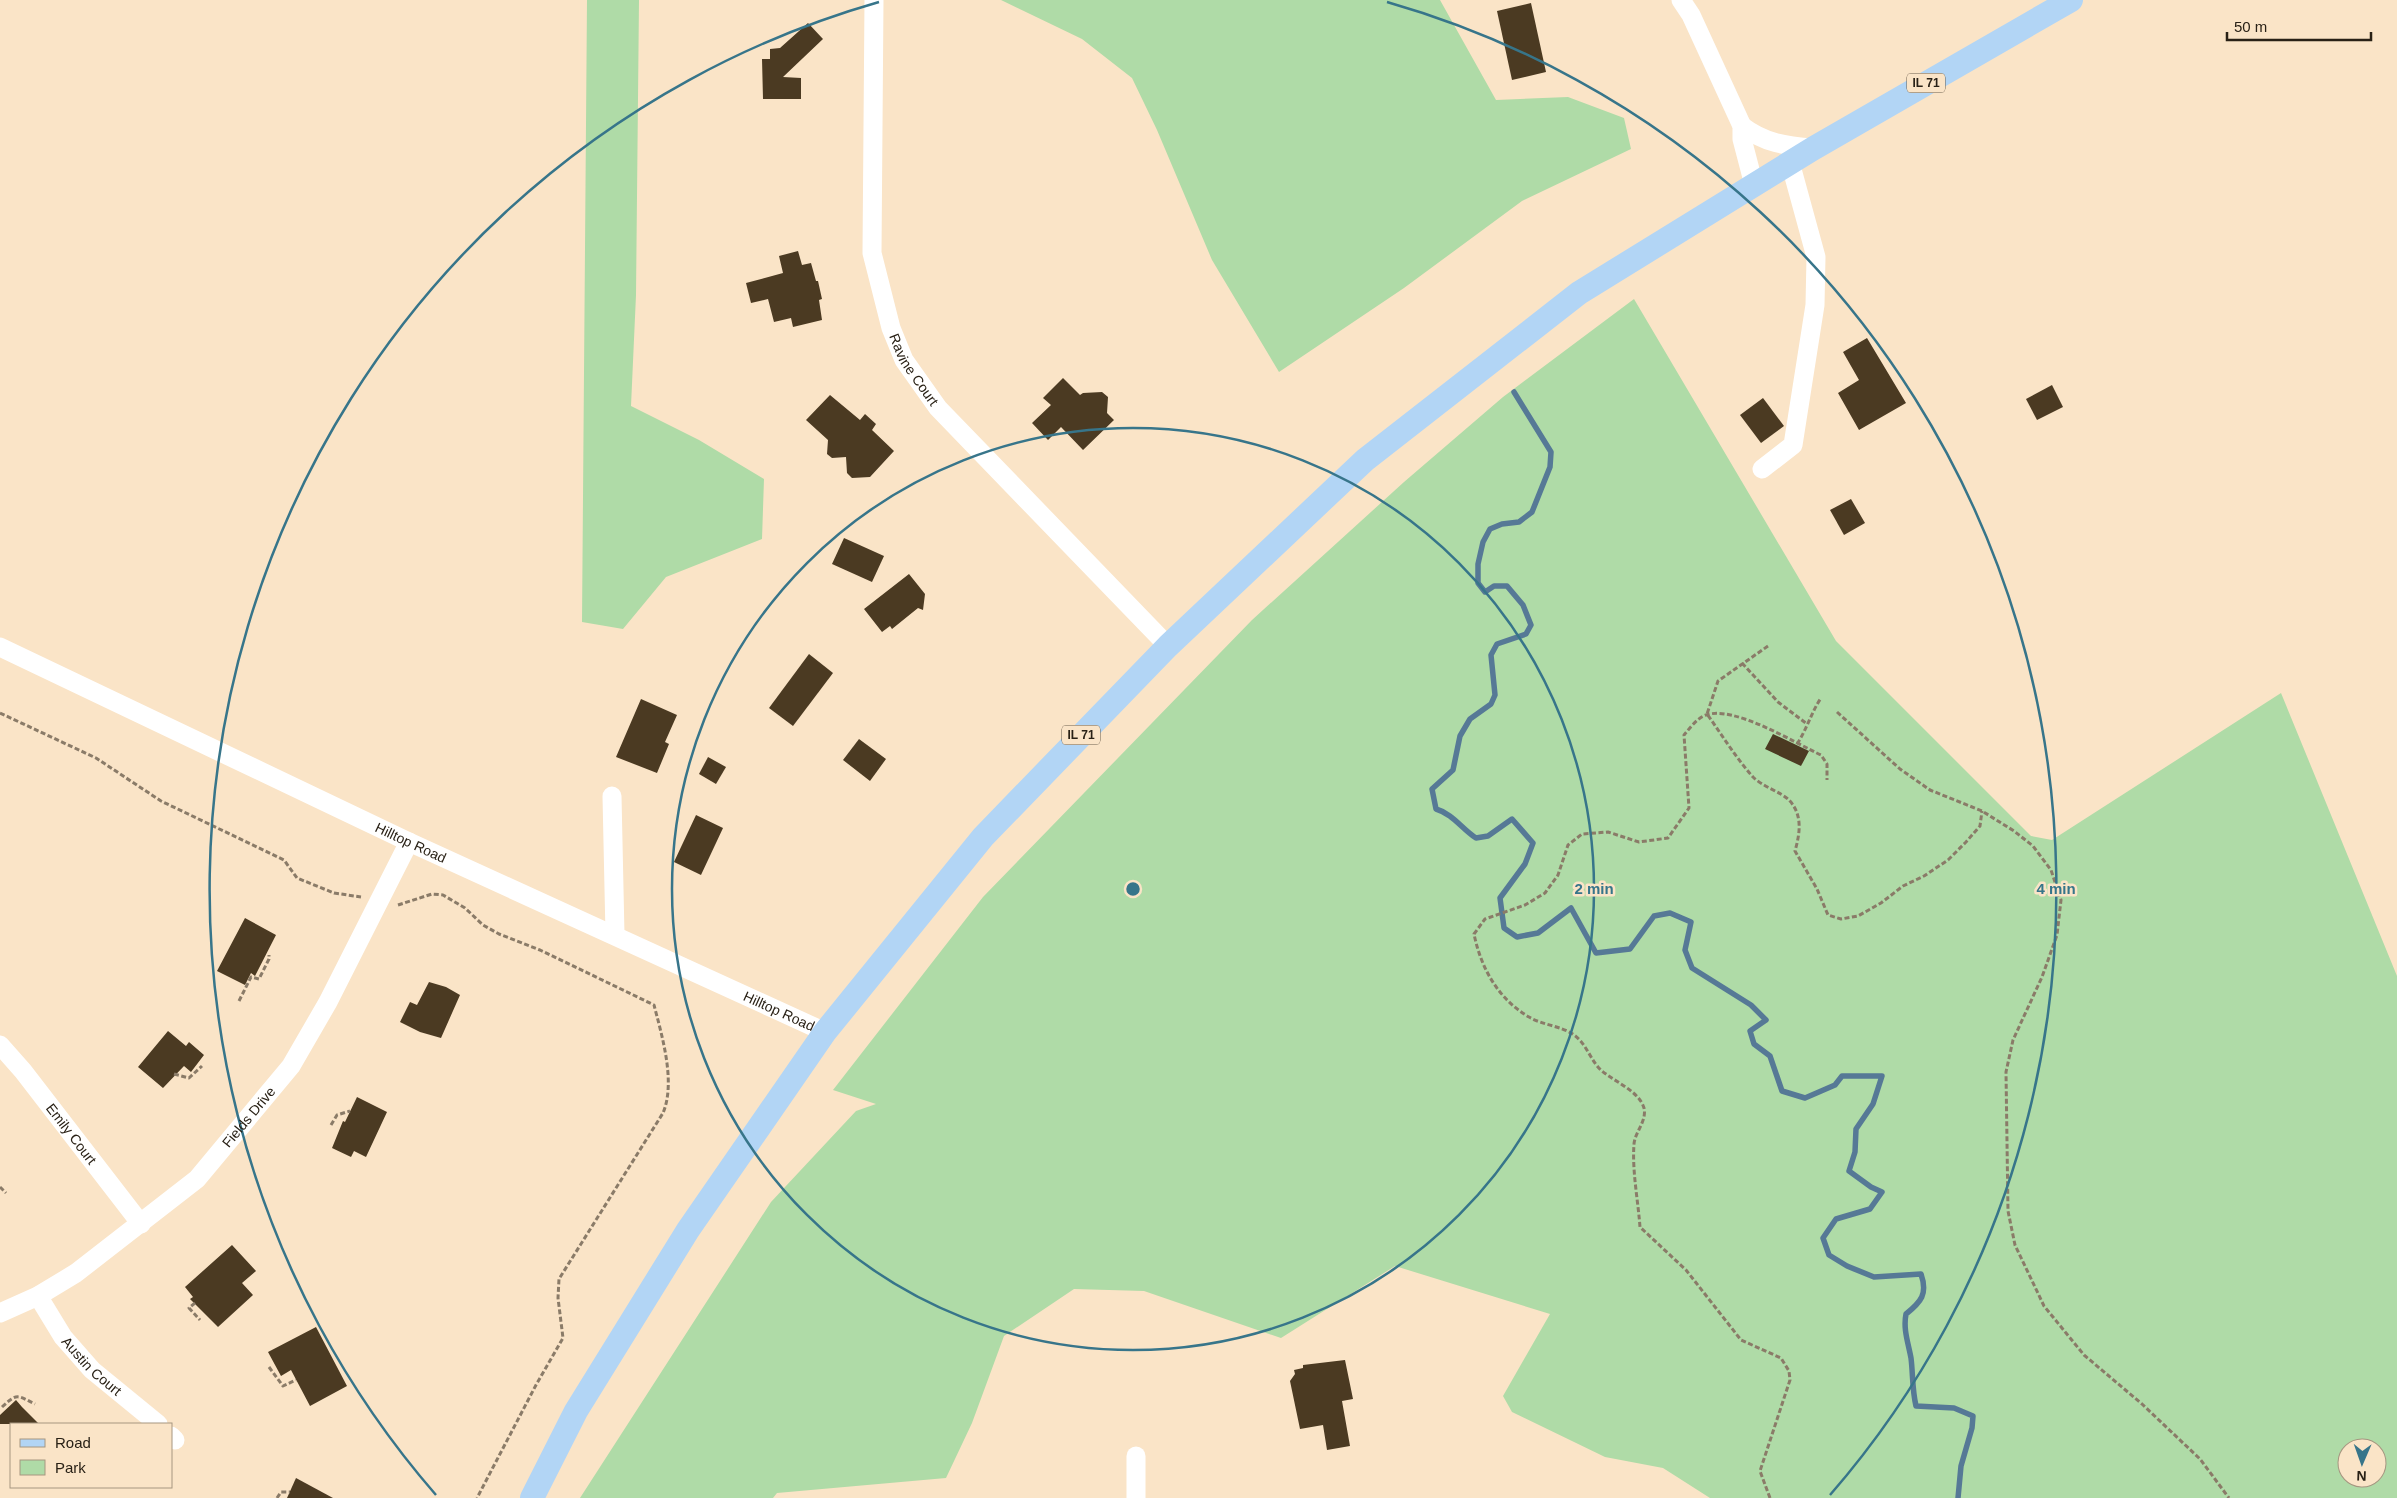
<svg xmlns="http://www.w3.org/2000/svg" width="2397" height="1498" viewBox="0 0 2397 1498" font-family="Helvetica,sans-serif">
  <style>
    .green { fill: #afdba7; fill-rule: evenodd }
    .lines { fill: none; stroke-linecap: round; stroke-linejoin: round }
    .stream { stroke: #567996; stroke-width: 5.5 }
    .building { fill: #4b3a22 }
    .path { stroke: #8a7b68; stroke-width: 3; stroke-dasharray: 5 2.5; stroke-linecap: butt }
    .minor { stroke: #fff; stroke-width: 19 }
    .major { stroke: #b2d5f5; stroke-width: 24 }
    .ring { fill: none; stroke: #37758a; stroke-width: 2.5 }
    .labels { text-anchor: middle; stroke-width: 5; stroke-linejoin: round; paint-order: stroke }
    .shield { fill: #fae4c7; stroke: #685c4b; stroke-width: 1 }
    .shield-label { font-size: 12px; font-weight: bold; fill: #292116 }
    .street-label { font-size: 14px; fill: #292116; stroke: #fae4c7 }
    .centre { fill: #37758a; stroke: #fae4c7; stroke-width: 2.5 }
    .ring-label { font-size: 15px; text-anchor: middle; font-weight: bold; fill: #37758a; stroke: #fae4c7; stroke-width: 5; stroke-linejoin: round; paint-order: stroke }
  </style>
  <rect width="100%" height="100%" fill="#fae4c7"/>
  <g class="green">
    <path d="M587,0H639L636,295L631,406L699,440L764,479L762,539L666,577L623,629L582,622Z"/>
    <path d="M1001,0H1440L1496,100L1568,97L1624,118L1631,149L1522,201L1404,288L1279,372L1212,260L1157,130L1132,78L1082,39Z"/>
    <path d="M1634,299L1836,641L2031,836L2052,840L2281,693L2397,976V1498H1710L1663,1468L1605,1457L1512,1412L1503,1396L1550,1314L1395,1266L1281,1338L1144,1291L1074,1289L1004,1336L972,1423L946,1478L777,1493L773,1498H580L771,1202L856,1111L876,1104L833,1090L983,897L1252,620L1404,482L1503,397ZM2347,1448H2377V1478H2347Z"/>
  </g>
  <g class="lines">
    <path class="stream" d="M1514,392L1551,452L1550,467L1532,512L1519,522L1502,524L1490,529L1483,542L1478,564V583L1485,592L1494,586H1507L1523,605L1531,625L1526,634L1497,644L1491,655L1495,695L1491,704L1470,719L1460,736L1453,770L1432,789L1436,809C1453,814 1461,828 1476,838L1488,836L1512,819L1533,843L1525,864L1500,898L1504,928L1517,937L1538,933L1571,908L1596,953L1630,949L1654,916L1670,913L1691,922L1685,950L1692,968L1751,1005L1766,1020L1750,1031L1754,1044L1770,1056L1782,1091L1805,1098L1835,1085L1842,1076H1882L1873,1104L1856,1129L1855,1152L1849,1171L1871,1187L1882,1192L1870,1209L1836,1219L1823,1238L1829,1255L1847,1266L1874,1277L1921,1274C1928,1294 1921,1302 1906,1314C1903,1329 1908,1342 1911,1358C1913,1374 1912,1389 1916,1406L1954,1408L1973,1416L1972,1428L1961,1466L1958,1498"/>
  </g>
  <g class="building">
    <path d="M1531,3L1546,72L1512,80L1497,11Z"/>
    <path d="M808,23L823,39L783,77L801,78V99H763L762,59H770V49L780,48Z"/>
    <path d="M798,251L802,265L811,263L816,281H818L822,299L819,300L822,320L793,327L791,318L774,322L768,299L751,303L746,283L783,273L779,256Z"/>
    <path d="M1867,338L1906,403L1859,430L1838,393L1859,380L1843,352Z"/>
    <path d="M1063,378L1080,395L1083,393L1102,392L1108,397L1107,413L1114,420L1083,450L1061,427L1048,440L1032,423L1051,405L1043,398Z"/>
    <path d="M2052,385L2063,407L2037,420L2026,399Z"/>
    <path d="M830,395L860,420L865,414L876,424L872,430L894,451L870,477L852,478L847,473L846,457L832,458L827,454L828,440L806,420Z"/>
    <path d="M1763,398L1784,426L1761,443L1740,415Z"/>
    <path d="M1851,499L1865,523L1844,535L1830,510Z"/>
    <path d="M844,538L884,556L872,582L832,564Z"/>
    <path d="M909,574L925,594L923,610L918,608L892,629L890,626L882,632L864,609Z"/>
    <path d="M809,654L833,673L793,726L769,708Z"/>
    <path d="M641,699L677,715L665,742L669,744L657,773L616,757Z"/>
    <path d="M1773,734L1809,751L1801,766L1765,749Z"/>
    <path d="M859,739L886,759L870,781L843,760Z"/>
    <path d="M708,757L726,767L716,784L699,774Z"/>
    <path d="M696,815L723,828L701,875L674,862Z"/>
    <path d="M245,918L276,935L255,976L251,973L245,985L217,971Z"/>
    <path d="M429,982L446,987L460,995L441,1038L420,1032L400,1022L410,1002L417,1005Z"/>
    <path d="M168,1031L186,1046L189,1042L204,1055L191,1072L184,1066L163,1088L138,1067Z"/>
    <path d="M357,1097L387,1112L366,1157L354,1151L351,1157L332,1148L343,1121L345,1122Z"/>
    <path d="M232,1245L256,1271L242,1283L253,1295L218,1327L190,1299L193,1297L185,1287Z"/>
    <path d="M316,1327L347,1386L310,1406L291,1370L281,1376L268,1352Z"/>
    <path d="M1345,1360L1353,1399L1342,1401L1350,1446L1327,1450L1323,1425L1300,1429L1290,1381L1295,1374L1294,1370L1303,1368V1365Z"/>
    <path d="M16,1400L22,1407L39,1424H0V1415Z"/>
    <path d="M296,1478L333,1498H287Z"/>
  </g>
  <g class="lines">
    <g class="path">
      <path d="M1768,646L1718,681L1707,714C1722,735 1736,758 1753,777C1763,787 1781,792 1789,800C1803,815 1800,833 1795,851L1817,889L1828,915L1841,919L1858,916L1881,903L1903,886L1924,876L1948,860L1966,842L1980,826L1982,811"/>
      <path d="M1742,663L1778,702L1807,724"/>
      <path d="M1837,712L1900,769L1930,790L1982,811L2014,831L2033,846L2051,870L2061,900L2057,935L2042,977L2013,1040L2006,1072L2008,1211L2015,1245L2044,1306L2084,1355L2142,1404L2200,1459L2229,1498"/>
      <path d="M0,713L96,758L161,801L284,860L297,878L334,893L361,897"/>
      <path d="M1797,744C1807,729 1811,713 1821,698"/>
      <path d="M398,905L432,894L443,895L465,908L483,925L499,934L540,950L654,1005C662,1036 676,1082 663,1113L559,1279L558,1298L563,1338L536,1385L477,1498"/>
      <path d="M239,1001L251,977L259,979L269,959V955"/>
      <path d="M174,1074L189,1078L202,1066"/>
      <path d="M331,1125L337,1115L350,1111"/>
      <path d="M0,1187L6,1193"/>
      <path d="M195,1303L189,1308L200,1320"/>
      <path d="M269,1367L283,1386L296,1380"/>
      <path d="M2,1407C17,1393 17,1395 35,1404"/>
      <path d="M277,1498L281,1492H290"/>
      <path d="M1770,1498L1760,1471L1790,1380L1789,1371L1781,1358L1741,1340L1686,1270L1640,1227C1638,1200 1632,1171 1634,1144C1635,1132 1647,1121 1644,1108C1639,1091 1615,1082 1602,1071C1591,1062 1587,1044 1574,1035C1562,1026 1542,1025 1529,1017C1498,999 1481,968 1474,934L1485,919L1525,905L1545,893L1558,875L1568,845L1582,834L1608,832L1639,842L1668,838L1689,808L1684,735C1690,728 1697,718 1706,715C1734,705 1795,743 1821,755L1827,764V780"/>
    </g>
    <g class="minor">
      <path id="s1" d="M874,0L872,253L891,328L904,360L938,408L1168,646"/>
      <path d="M1681,0L1691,15L1742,126V139L1754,185"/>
      <path d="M1742,126C1764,143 1786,146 1814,148"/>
      <path d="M1762,469L1793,445L1815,305L1816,257L1790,162"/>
      <path id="s2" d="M0,647L409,842L825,1032"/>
      <path d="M612,796L615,935"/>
      <path id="s3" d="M0,1045L23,1071L141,1224"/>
      <path id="s4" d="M38,1296L63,1337L92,1370L158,1424"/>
      <path id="s5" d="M0,1313L38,1296L76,1273L197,1179L291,1066L328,1002L409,842"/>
      <path d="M171,1436L175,1440"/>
      <path d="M1136,1498V1456"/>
    </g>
    <path class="major" d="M532,1498L576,1411L688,1230L825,1032L983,837L1168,646L1365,460L1579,293L1814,148L2071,0"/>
  </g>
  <g class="ring">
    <circle cx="1133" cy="889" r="461"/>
    <path d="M436 1495A923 923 0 0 1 879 2M1387 2A923 923 0 0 1 1830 1495"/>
  </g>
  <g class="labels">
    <g class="shield">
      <rect x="1907" y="73.5" width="38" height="19" rx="4"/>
      <rect x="1062" y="725.5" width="38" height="19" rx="4"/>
    </g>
    <g class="shield-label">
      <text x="1926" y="87">IL 71</text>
      <text x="1081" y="739">IL 71</text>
    </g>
    <g class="street-label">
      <text dy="5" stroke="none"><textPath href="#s1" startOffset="378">Ravine Court</textPath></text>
      <text dy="5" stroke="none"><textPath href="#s2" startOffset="455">Hilltop Road</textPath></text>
      <text dy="5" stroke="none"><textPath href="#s2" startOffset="860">Hilltop Road</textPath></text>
      <text dy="5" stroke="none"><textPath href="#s5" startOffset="320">Fields Drive</textPath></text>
      <text dy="5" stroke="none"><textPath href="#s3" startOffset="114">Emily Court</textPath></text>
      <text dy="5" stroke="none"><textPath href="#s4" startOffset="89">Austin Court</textPath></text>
    </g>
  </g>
  <circle cx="1133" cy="889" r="8" class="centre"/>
  <g class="ring-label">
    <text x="1594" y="894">2 min</text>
    <text x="2056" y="894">4 min</text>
  </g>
  <rect x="10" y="1423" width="162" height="65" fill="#fae4c7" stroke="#a69680"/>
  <rect x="20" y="1439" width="25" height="8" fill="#b2d5f5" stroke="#a69680"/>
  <text x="55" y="1448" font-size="15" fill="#292116">Road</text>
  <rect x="20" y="1460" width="25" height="15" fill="#afdba7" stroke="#a69680"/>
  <text x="55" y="1473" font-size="15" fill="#292116">Park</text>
  <g transform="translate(2362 1463) rotate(182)"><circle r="24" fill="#fae4c7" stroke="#a69680"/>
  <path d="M0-4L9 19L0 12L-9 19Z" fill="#37758a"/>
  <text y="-8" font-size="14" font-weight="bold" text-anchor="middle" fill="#292116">N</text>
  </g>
  <path d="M2227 32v8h144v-8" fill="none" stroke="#292116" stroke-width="2.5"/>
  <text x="2234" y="32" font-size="15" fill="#292116" stroke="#fae4c7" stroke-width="4" paint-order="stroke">50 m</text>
</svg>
